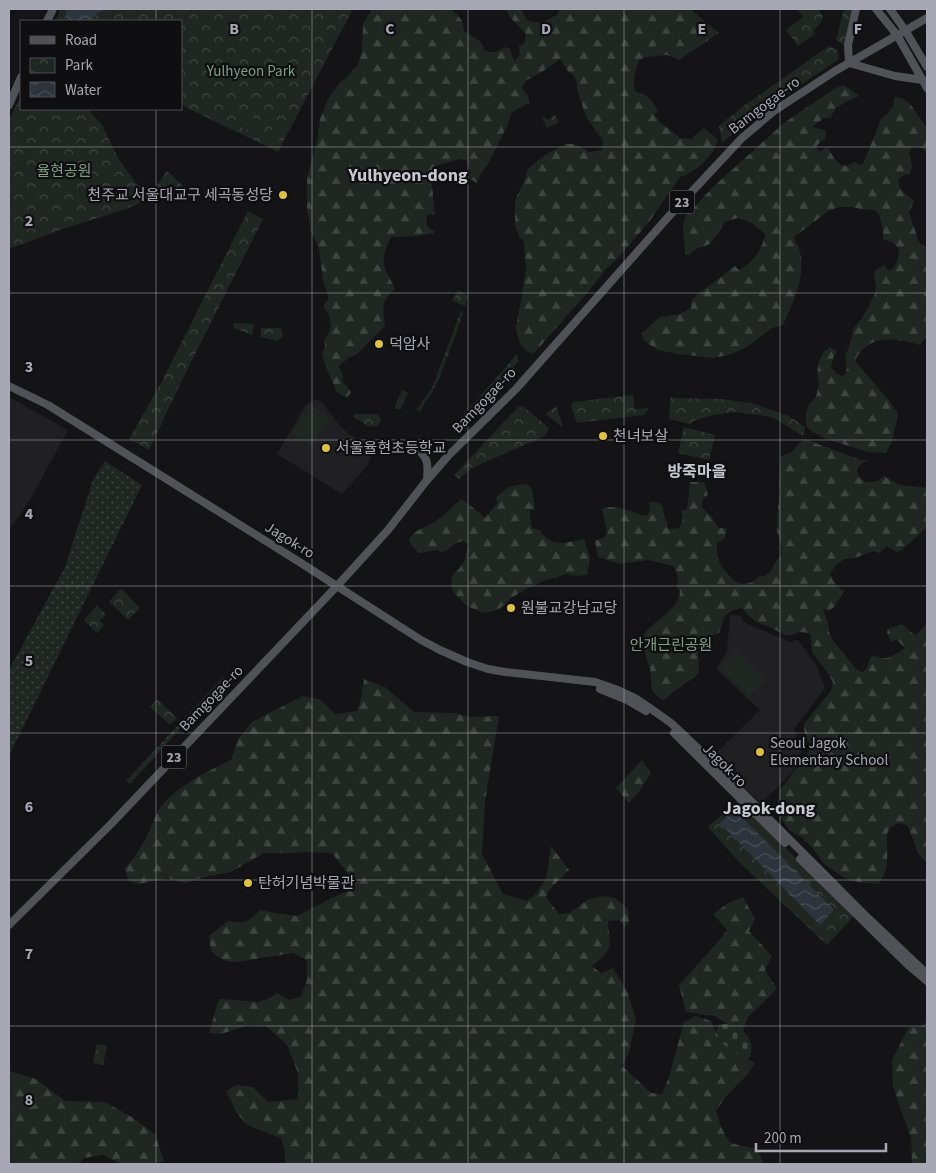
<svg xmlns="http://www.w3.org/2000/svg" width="936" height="1173" viewBox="0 0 936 1173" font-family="'Source Sans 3','Noto Sans KR',sans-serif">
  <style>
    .built { fill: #201f22 }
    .grass { fill: url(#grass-dots) }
    .forest { fill: url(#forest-firs) }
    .cemetery { fill: url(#cemetery-stones) }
    .park { fill: url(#park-crowns) }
    .pitch { fill: #202722 }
    .water { fill: url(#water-waves) }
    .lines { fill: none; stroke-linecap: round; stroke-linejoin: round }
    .major { stroke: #515258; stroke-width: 8 }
    .grid { fill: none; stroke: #a7a8b4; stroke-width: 1; stroke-opacity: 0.55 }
    .poi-dot { fill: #ddc143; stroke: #0f0e10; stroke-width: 2 }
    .labels { text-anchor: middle; stroke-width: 4.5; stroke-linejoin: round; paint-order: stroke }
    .shield { fill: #0f0e10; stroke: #797a83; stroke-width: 1 }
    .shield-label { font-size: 14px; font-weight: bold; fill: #a7a8b4 }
    .park-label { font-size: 15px; fill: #809d86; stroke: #0f0e10 }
    .street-label { font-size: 15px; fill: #a7a8b4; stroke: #0f0e10 }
    .poi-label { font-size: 15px; fill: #a7a8b4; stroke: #0f0e10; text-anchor: start }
    .neighbourhood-label { font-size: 16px; font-weight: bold; fill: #c7c8d0; stroke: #0f0e10 }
    .quarter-label { font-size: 18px; font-weight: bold; fill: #c7c8d0; stroke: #0f0e10 }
    .grid-label { font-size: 16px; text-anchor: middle; font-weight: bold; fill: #a7a8b4; stroke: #0f0e10; stroke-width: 4.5; stroke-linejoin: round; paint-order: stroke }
  </style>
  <defs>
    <pattern id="grass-dots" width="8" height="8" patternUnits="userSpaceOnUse" patternTransform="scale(1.25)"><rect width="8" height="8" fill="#202722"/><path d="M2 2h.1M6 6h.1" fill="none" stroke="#3e4440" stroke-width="1.8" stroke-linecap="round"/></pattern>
    <pattern id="forest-firs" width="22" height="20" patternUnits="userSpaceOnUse" patternTransform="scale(1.25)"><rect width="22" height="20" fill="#202722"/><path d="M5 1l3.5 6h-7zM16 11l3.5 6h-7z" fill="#3e4440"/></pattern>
    <pattern id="cemetery-stones" width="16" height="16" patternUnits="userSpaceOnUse" patternTransform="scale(1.25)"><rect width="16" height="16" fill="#202722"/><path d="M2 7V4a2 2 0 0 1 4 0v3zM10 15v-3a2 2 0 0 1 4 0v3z" fill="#3e4440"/></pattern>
    <pattern id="park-crowns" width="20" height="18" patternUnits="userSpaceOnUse" patternTransform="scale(1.25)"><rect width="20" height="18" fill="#202722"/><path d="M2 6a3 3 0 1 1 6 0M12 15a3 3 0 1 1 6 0" fill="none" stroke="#3e4440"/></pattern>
    <pattern id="water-waves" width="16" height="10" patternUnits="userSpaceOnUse" patternTransform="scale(1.25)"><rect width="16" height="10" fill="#2e343c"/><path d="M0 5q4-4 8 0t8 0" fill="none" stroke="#494f56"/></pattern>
  </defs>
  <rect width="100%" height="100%" fill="#141315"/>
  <g class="built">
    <path d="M9,397L68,430L31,498L9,530Z"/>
    <path d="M314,400H318L323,403L340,426L350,435L367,443L370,445L373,451L367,466L342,494L277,454L306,404Z"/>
    <path d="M730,614L741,616L743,622L791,642L798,640L817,666L825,688L794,729L802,751L796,768L761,804L717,760L716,753L760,710L716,669L727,651Z"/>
  </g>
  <g class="grass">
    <path d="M105,461L142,485L9,756V670L65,567L93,480Z"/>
    <path d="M223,677L226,679L130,784L126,781Z"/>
  </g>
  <g class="forest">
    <path d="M372,9H451C459,17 463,18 464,31L481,42L485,51C493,53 498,52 505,47L510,49L514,61C521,56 520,54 519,46L524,44L526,34L509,16L506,9H521L527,20C540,25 547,21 558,14L559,9H692L691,10L719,33L679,60L667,55L646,57L639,60C636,71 631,82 636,92C648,94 653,101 658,112L654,114L660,122L680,138L691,139L704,128L718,140C713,156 697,172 680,177L649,222L619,257L605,270L588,292L535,352L532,353L526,351L521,345L518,338L516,327L522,295L526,267L524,246L523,240L519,236L515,225V200L526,178L527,170L545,155L565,144H573L579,146L589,152L602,150L603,141L586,117L577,89V83L574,76L568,71L560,59L542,72L525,81L522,88L529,98V103L512,112L507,126L489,162L480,175L477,183L470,179L468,161L460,159L435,166L431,176L435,215L428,214C425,223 426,227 434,231V233L418,236L391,237C378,263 384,265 395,289C380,301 383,309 385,326L357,354L349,358L338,366C342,372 344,375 342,381L351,392L347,398L337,392L325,365L322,354L325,346L324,340L329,333L331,326L329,315L324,308V304L328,300V295L323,280L319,248L311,231L307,208V178L318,137L320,119L328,99L338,85L349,75L358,65L362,51L363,24Z"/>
    <path d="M844,85L859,96L846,102L836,108L830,118H824L812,127L825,130L826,133L825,139L820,142L816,147L819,152L827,147L834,158L841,165L847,166L854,162L862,165L876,133L880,120L888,113L894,104V97L902,98L911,105L927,128V152L919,147H912L909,152L912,166L910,174L904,175L898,180L900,189L914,201L909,212L919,242L927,248V336L920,345C895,337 867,334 855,361L892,404L898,414L892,441L886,453L868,452L839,443L824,438L811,431L807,427L806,423V414L809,404L816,397L819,383L817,373L819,361L824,352L830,347L837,352L834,356L831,367L837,374L843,376L845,374L847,368L845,356L849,347L854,328L862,318L875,294L876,286L874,276L876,270L884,265L889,271C898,267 898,258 899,249L893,243L883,239V230L879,214L874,210L861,209L851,207H839L828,211L793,238C796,242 799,247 800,252C806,277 793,303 783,325L772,328L745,348L728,355L713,358L678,354L658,350L644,341L641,334L660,317L680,314L691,308L692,299L735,266L739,270C753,263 763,249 765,234L750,222L738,218L725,222L712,242L708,245L698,248L689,255H685L683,224L686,216L712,188L784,123L834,89Z"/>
    <path d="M805,439L855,458L861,460H867L860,465L857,470L859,477L866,482L878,481L884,476L900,485L927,488V527L902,550L897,552L887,546L879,553L873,551L855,558L844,559L836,565L830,574C833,582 837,587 844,591L834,607L829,611L823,609L828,623L829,632L834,642L845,655L855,668L859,671L863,672C869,667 868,660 873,655C887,662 893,656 905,648L899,642L896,640L891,642L887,633L888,629L902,624L912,633L916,635L927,624V864L918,853L908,826L898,823C893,826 889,828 887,834C886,838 887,842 887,846C888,859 887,875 878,884L849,881L824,864L812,847L801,837L789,830L779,815L778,803L780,789L786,783L794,771L799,766L805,759L811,747L804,730V724L831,691L833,682L827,672L812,652L811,637L810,633L799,632L792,635H785L770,627L758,623L750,617L742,608C723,612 725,616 719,633L713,635L698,650L699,672L696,676L672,693L667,698L662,700C647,688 653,685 650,669C648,661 642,647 643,639C645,623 679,614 680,591L676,586C680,579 677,572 673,566L648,560L620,564L598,557L595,541L605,537L607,532L602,509C612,503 635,513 646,516L650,511L649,502H656L662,505L665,519L668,523L667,528L669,529L680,528L683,518L681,511L687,509L690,482H704L708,495L703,498L702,507L704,510L711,516L719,528H727L725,538L717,543C716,556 718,562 726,572C732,580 739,586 749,583C753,582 755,579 759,577C763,576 763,577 767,575C772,571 774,562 781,556L782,549L777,531L778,505L780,493L779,485L781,456L792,452L800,442Z"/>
    <path d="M527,484L532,489L535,510L529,509L532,528L540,530C550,549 567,542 584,539L590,558L587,575L576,576L567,574L546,580L526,589L511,598L506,604L497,610L483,613L467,606L455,594L452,588L451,579L456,571L459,569L465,559L468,544L462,541L454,544L446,551L440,552L437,550L430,551L421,553L418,552L412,546L409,539C416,529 426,527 436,521C445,515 453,506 461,499L470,505L485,518L498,502L495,499C506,487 511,485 527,484Z"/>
    <path d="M364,679L385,687L414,712L455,713L470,717L499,716L485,801L482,854L503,894L527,901L535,895L546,879L551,846L569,870L549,890L546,897L559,914L570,913L587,900L604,896L615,898L628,909L629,921L625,927L619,920L608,921L610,947L604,956L592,966L601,973L613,968L627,991L636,1019L629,1053L622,1066L651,1093L662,1094L669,1077L684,1022L695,1016L711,1021L719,1040L736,1053L755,1063L748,1074L729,1093L716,1110L721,1127L730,1143L757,1149L764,1164H285V1151L281,1138L247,1125L236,1112L226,1091L237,1085L253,1087L268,1102L298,1099V1073L287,1045L266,1026L249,1025L221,1034L209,1033L219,999L258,1002L268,999L277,993L290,1000L301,996L307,980V960L293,953L237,962L226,961L218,957L211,951L209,936L228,921C246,924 248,922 260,910L275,913L297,916L330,899L356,887L346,871L332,853L308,852L290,853H264L231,872L205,877L185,883L167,878L138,884L128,880L125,868C133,859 141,848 147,836C151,828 154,819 158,811C172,789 207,771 231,760L238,739L252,722L303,696L321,700L335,714L357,711L361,698Z"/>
    <path d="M642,760L651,773L638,793L629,803L616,788Z"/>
    <path d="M743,897L755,919L749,931L772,956L765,970L777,989L748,1017L742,1033L715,1016L686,1012L679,985L717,943L727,930L713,914L727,904Z"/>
    <path d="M927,1021V1164H912L911,1138L893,1087L892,1060L909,1027H920Z"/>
    <path d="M9,1071L36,1079L65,1101L105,1102L130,1116L155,1134L164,1161L150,1164H121L103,1155L84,1158L78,1164H9Z"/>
  </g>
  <path class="cemetery" d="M719,1024H737C747,1034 755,1043 750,1058L744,1059L723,1044L715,1035Z"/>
  <g class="park">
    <path d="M60,9H353L278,152L181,105V21H56Z"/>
    <path d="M797,9H818L823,16L820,24L813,30L815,34L798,46L786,30L803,17Z"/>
    <path d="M844,9H854L846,47L836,40Z"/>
    <path d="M829,46L838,50L839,59L752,118L722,143L719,126L745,105Z"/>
    <path d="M21,96V109H90V112L102,125L118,158L133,179L145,192L154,190L167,171L183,186L123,210L63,229L9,249V120Z"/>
    <path d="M555,115L559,122L547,128L542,118L544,116L547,120Z"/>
    <path d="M248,211L263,219L185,374L149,450L129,439L161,383Z"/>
    <path d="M458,290L468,296L465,306L452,301Z"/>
    <path d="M461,311L463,312L456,334L439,379L431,394L425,402L420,412L416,410L432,388Z"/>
    <path d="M234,323L254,324L252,335L234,328Z"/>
    <path d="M261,328H281L283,336L277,341L261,337Z"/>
    <path d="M516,355L518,357V362L458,428L453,426L498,376Z"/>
    <path d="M402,390L408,393L401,409H394Z"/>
    <path d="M633,395L635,409L649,408L644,415L577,423L571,407L573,402Z"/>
    <path d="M670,398L721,399L752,403L789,416L805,427L803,436L772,417L736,412L714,415L696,420L689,424L669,419Z"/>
    <path d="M523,406L549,428L545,436L472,468L459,479L454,475L518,407Z"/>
    <path d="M556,406L563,426L562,427L546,414Z"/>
    <path d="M356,414H377L381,418L380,423L376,427L368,426L355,418L353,416Z"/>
    <path d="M684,427L715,435L709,460L678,453Z"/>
    <path d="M121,588L140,608L128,620L109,602Z"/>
    <path d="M97,605L106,614L100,621L104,625L97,633L84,620Z"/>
    <path d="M157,699L177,718L170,725L150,707Z"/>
    <path d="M737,801L802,864L853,917L827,945L740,863L708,827Z"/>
    <path d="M97,1044L107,1046L103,1065L93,1063Z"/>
  </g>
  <g class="pitch">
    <path d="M245,114L264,123L259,135L239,126Z"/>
    <path d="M274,127L283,131L277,144L267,140Z"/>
    <path d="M309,404L330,418L312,446L291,433Z"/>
    <path d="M736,651L765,680L749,697L720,667Z"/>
  </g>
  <g class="water">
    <path d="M66,9H106L97,13L90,21H69L66,16Z"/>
    <path d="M734,809L834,910L820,925L720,823Z"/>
  </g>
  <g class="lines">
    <g class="major">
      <path d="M876,9L897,35L927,88"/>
      <path d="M890,9L905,30L927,67"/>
      <path d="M47,21L53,9"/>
      <path d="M849,63L895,76L923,80"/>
      <path d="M849,63L848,45L856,9"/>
      <path d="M9,105L21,77"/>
      <path d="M9,386L48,405L301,563L421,640L440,650L467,662L488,669L505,672L595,682L618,690L635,698L647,706L671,723L707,757L869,919L927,974"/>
      <path d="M417,449C429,459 428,464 427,480"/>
      <path d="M600,689L627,700L646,711"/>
      <path d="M674,733L785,843"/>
      <path d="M800,859L908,965L927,981"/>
      <path d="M9,925L112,823L337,586L388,530L427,480L448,456L516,389L670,215L742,138L774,111L835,71L927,18"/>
    </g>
  </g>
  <path class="grid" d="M156,9V21M312,9V1164M468,9V1164M624,9V1164M780,9V1164M156,109V1164M9,147H927M9,293H927M9,440H927M9,586H927M9,733H927M9,880H927M9,1026H927"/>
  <g class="poi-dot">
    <circle cx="283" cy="195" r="5"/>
    <circle cx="379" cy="344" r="5"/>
    <circle cx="603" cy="436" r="5"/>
    <circle cx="326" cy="448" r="5"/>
    <circle cx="511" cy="608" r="5"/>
    <circle cx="760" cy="752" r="5"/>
    <circle cx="248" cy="883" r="5"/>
  </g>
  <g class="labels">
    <g class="shield">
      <rect x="669.5" y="190.5" width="25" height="23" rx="4"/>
      <rect x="161.5" y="745.5" width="25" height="23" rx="4"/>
    </g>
    <g class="shield-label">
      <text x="682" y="207">23</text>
      <text x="174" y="762">23</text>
    </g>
    <g class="park-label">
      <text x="251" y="76">Yulhyeon Park</text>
      <text x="64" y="176">율현공원</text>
      <text x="671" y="650">안개근린공원</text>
    </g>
    <g class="street-label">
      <text transform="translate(764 105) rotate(-37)" y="5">Bamgogae-ro</text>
      <text transform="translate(484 400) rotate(-46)" y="5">Bamgogae-ro</text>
      <text transform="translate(290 540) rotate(32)" y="5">Jagok-ro</text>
      <text transform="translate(211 698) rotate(-46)" y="5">Bamgogae-ro</text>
      <text transform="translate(725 765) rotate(45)" y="5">Jagok-ro</text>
    </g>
    <g class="poi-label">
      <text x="273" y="200" text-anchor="end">천주교 서울대교구 세곡동성당</text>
      <text x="389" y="349">덕암사</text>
      <text x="613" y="441">천녀보살</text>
      <text x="336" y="453">서울율현초등학교</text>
      <text x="521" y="613">원불교강남교당</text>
      <text x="770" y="748">Seoul Jagok<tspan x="770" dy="17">Elementary School</tspan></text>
      <text x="258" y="888">탄허기념박물관</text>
    </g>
    <g class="neighbourhood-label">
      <text x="697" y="477">방죽마을</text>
    </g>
    <g class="quarter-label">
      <text x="408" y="181">Yulhyeon-dong</text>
      <text x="769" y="814">Jagok-dong</text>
    </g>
  </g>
  <g class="grid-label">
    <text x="234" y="34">B</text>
    <text x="390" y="34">C</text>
    <text x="546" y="34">D</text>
    <text x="702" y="34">E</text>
    <text x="858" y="34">F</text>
    <text x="29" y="226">2</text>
    <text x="29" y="372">3</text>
    <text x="29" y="519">4</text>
    <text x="29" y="666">5</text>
    <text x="29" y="812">6</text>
    <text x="29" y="959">7</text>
    <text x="29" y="1105">8</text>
  </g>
  <rect width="936" height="1173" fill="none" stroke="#a7a8b4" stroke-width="20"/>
  <rect x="20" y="20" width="162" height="90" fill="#0f0e10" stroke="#4c4c52"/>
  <rect x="30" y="36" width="25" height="8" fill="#515258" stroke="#4c4c52"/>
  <text x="65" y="45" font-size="15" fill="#a7a8b4">Road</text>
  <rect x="30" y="58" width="25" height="15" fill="url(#park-crowns)" stroke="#4c4c52"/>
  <text x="65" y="70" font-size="15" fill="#a7a8b4">Park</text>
  <rect x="30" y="82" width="25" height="15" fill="url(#water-waves)" stroke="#4c4c52"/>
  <text x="65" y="95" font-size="15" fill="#a7a8b4">Water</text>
  <path d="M756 1143v8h130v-8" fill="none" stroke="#a7a8b4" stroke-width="2.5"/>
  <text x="764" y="1143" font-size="15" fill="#a7a8b4" stroke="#0f0e10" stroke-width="4" paint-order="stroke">200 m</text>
</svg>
